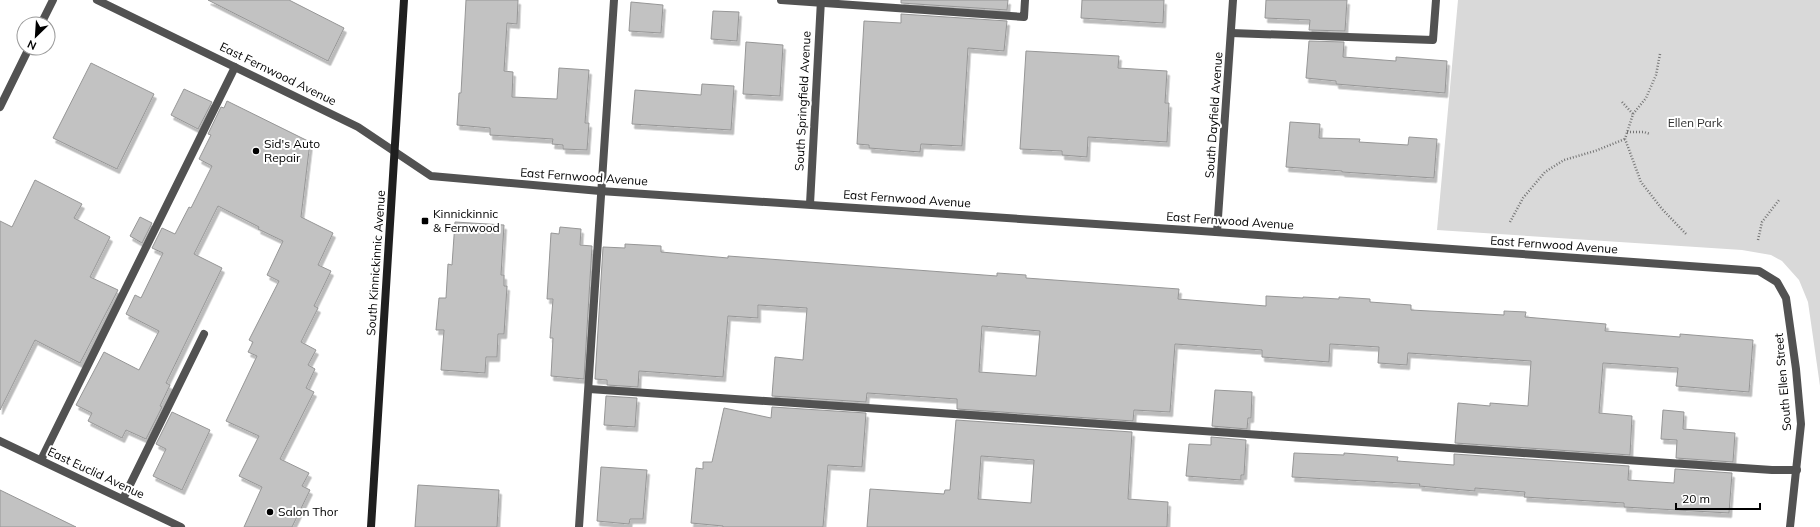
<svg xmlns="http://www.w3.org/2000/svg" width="1820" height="527" viewBox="0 0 1820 527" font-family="Mulish,sans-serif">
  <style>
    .green { fill: #d9d9d9 }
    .building { fill: #c2c2c2; stroke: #969696; fill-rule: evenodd; filter: url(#shadow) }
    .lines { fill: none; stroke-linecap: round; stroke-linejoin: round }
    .path { stroke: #747474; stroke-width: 2.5; stroke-dasharray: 1 2; stroke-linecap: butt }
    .lane { stroke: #525252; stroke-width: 8 }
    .street { stroke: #525252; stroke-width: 8 }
    .secondary { stroke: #1f1f1f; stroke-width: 8 }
    .poi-dot { fill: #000; stroke: #fff; stroke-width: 1.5 }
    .labels { text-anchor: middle; stroke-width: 4; stroke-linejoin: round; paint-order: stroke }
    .street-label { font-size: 12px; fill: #000; stroke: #fff }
    .park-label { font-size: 12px; fill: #303030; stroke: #fff }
    .poi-label { font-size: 12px; fill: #000; stroke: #fff; text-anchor: start }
  </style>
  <defs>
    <filter id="shadow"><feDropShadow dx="2.5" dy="4.5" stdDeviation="0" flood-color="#0004"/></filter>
  </defs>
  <rect width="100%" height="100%" fill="#fff"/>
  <path class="green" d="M1458,0H1820V386L1808,302L1799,280L1782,261L1771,255L1742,250L1437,230Z"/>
  <g class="building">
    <path d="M208,0H289L344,28L328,61Z"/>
    <path d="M466,0H518L517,24L507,23L504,71L513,72L512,97L557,99L559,68L589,70L585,123H589L587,150L563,149V145L552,144L553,139L490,135V128L457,125L459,93H461Z"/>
    <path d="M901,0H1008L1007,10L901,3Z"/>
    <path d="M1082,0H1164L1163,23L1081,18Z"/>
    <path d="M1266,0H1347L1345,31L1309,30L1310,20L1265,18Z"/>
    <path d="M631,2L663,5L661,33L629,31Z"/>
    <path d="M713,11L739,12L737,41L711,39Z"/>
    <path d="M901,14L1007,21L1004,51L968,48L962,146L921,144L920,152L869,148V145L857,144L864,21L901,23Z"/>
    <path d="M1309,41L1344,42L1343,57L1396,61V57L1447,61L1445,93L1336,84V81L1306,78Z"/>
    <path d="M746,42L783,45L780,96L743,94Z"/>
    <path d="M1026,51L1119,56L1118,68L1167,71L1165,103H1169L1167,142L1088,137L1087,157L1062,155V151L1020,149Z"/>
    <path d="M91,63L154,94L117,169L53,138Z"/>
    <path d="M702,84L734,86L731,130L632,124L635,90L701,95Z"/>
    <path d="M184,89L212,102L198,129L171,115Z"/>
    <path d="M227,101L310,142L301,217L333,233L318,265L331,271L314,306L318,308L301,342L316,350L308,365L315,369L306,388L314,392L280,459L309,473L302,486L310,490L292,527H244L262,487L239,476L259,436L226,421L257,356L248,352L253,342L249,340L279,281L267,275L283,241L258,229L259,227L218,206L194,254L222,268L166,383L170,385L160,406L162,407L146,439L126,430L122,438L88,421L92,413L76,405L104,352L139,370L159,331L126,314L135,295L141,298L163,253L152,248L162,228L175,234L189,207L191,208L212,166L199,159L211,135L208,134L221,107L224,108Z"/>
    <path d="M1290,122L1320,124L1319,138L1360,139L1359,142L1408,145L1409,137L1437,139L1434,178L1342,172V171L1286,167Z"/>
    <path d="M35,180L82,204L74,218L110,237L90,277L118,290L80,363L35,340L0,410V221L12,227Z"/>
    <path d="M140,217L152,223L142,243L130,236Z"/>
    <path d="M455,222L504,225L501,275H504V286H507L504,334H498L497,357H486L485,373L441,370L444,330H436L439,298H446L448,264L452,265Z"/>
    <path d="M560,227L581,229L580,245L592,246L584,379L551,376L553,338H550L553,299H547L551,233L559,234Z"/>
    <path d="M625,244L661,246V252L728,258V256L997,276V273L1026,275V278L1179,289L1178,299L1215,302L1266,306V296L1303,298V297L1339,299V297L1370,299V302L1411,305V310L1504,315V311L1526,312L1525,317L1606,324L1605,331L1680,337V334L1753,340L1749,392L1676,386L1678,368L1603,363L1599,413L1632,416L1630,455L1455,443L1458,403L1490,406V403L1528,406L1531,361L1408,353L1407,365L1378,363L1379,347L1330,344L1329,362L1262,357V350L1175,344L1170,412L1134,410L1133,421L957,409V399L867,393L866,402L772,396L775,357L803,360L807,308L758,305V318L728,316L723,377L639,371L638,387L607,385V380L595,379L603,247L625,248ZM982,326L1040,331L1036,376L979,372Z"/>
    <path d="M1215,390L1252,392L1251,418H1248L1247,429L1212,426Z"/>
    <path d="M606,396L637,398L635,427L604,425Z"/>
    <path d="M772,407L866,413L862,467L828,465L823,527H723V526L691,523L696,468L703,469V462H712L724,408L771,418Z"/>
    <path d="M1663,410L1684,412L1683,429L1735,433L1733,462L1676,458L1677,440L1661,439Z"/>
    <path d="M172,412L210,430L182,490L153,476L166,449L156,444Z"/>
    <path d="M956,420L1132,432L1128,499L1168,502L1167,527H867L870,489L944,494L945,490H950ZM981,456L1034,460L1031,503L978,499Z"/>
    <path d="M1211,437L1246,440L1244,475H1241V480L1186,476L1189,444L1211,445Z"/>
    <path d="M1294,453L1344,455V453L1398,457L1397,461L1454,465V454L1629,466L1628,480L1674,483L1675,469L1732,473L1729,513L1624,507V503L1524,497L1525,492L1475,488V491L1419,486L1420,484L1292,477Z"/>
    <path d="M601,467L647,470L643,519H630L629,524L597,521Z"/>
    <path d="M418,485L499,490L497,527H415Z"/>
    <path d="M0,490L76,527H0Z"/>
  </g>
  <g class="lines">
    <g class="path">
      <path d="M1660,54L1656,75L1646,98L1633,114L1625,139L1641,182L1662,209L1687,235"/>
      <path d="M1622,102L1633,114"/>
      <path d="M1627,132H1644L1650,134"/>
      <path d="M1510,222L1523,198L1545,172L1564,160L1595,151L1625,139"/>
      <path d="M1758,240L1762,222L1779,200"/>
    </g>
    <g class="lane">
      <path d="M781,0L1024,17L1025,0"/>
      <path d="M1231,33L1433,40L1436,0"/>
      <path d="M589,389L1772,470H1797"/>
      <path d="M41,460L235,67"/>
      <path d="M123,499L204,334"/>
      <path d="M579,527C592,351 601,176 614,0"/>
    </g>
    <g class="street">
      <path d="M97,0L358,127L431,176L600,191L1187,230L1759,271L1777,282L1786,298L1796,369L1801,424L1790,527"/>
      <path d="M41,24L53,0"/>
      <path d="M0,107L29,48"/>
      <path d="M810,204L821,0"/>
      <path d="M1217,232L1233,0"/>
      <path d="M0,441L181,527"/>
    </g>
    <path class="secondary" d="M371,527L404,0"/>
  </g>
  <g class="poi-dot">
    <circle cx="256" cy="151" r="4"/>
    <rect x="421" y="217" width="8" height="8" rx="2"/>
    <circle cx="270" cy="512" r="4"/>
  </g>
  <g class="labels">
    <g class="street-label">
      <text transform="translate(278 74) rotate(26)" y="4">East Fernwood Avenue</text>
      <text transform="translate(803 101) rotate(-87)" y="4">South Springfield Avenue</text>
      <text transform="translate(1214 115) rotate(-86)" y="4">South Dayfield Avenue</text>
      <text transform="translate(584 177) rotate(4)" y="4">East Fernwood Avenue</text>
      <text transform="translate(907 199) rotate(4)" y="4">East Fernwood Avenue</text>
      <text transform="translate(1230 221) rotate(4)" y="4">East Fernwood Avenue</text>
      <text transform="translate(1554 245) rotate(4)" y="4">East Fernwood Avenue</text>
      <text transform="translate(376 263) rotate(-86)" y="4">South Kinnickinnic Avenue</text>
      <text transform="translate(1783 382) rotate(-95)" y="4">South Ellen Street</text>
      <text transform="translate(96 473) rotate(25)" y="4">East Euclid Avenue</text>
    </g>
    <g class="park-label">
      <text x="1695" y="127">Ellen Park</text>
    </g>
    <g class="poi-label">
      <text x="264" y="148">Sid's Auto<tspan x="264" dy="14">Repair</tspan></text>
      <text x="433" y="218">Kinnickinnic<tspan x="433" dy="14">&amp; Fernwood</tspan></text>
      <text x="278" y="516">Salon Thor</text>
    </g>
  </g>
  <g transform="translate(36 36) rotate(205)"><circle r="19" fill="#ffffff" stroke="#999999"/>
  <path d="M0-3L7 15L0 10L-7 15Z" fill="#000000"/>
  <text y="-6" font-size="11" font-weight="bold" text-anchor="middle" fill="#000000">N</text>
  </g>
  <path d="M1676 503v6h84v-6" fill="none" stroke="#000000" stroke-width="2"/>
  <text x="1682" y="503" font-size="12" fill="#000000" stroke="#ffffff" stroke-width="3" paint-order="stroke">20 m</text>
</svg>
